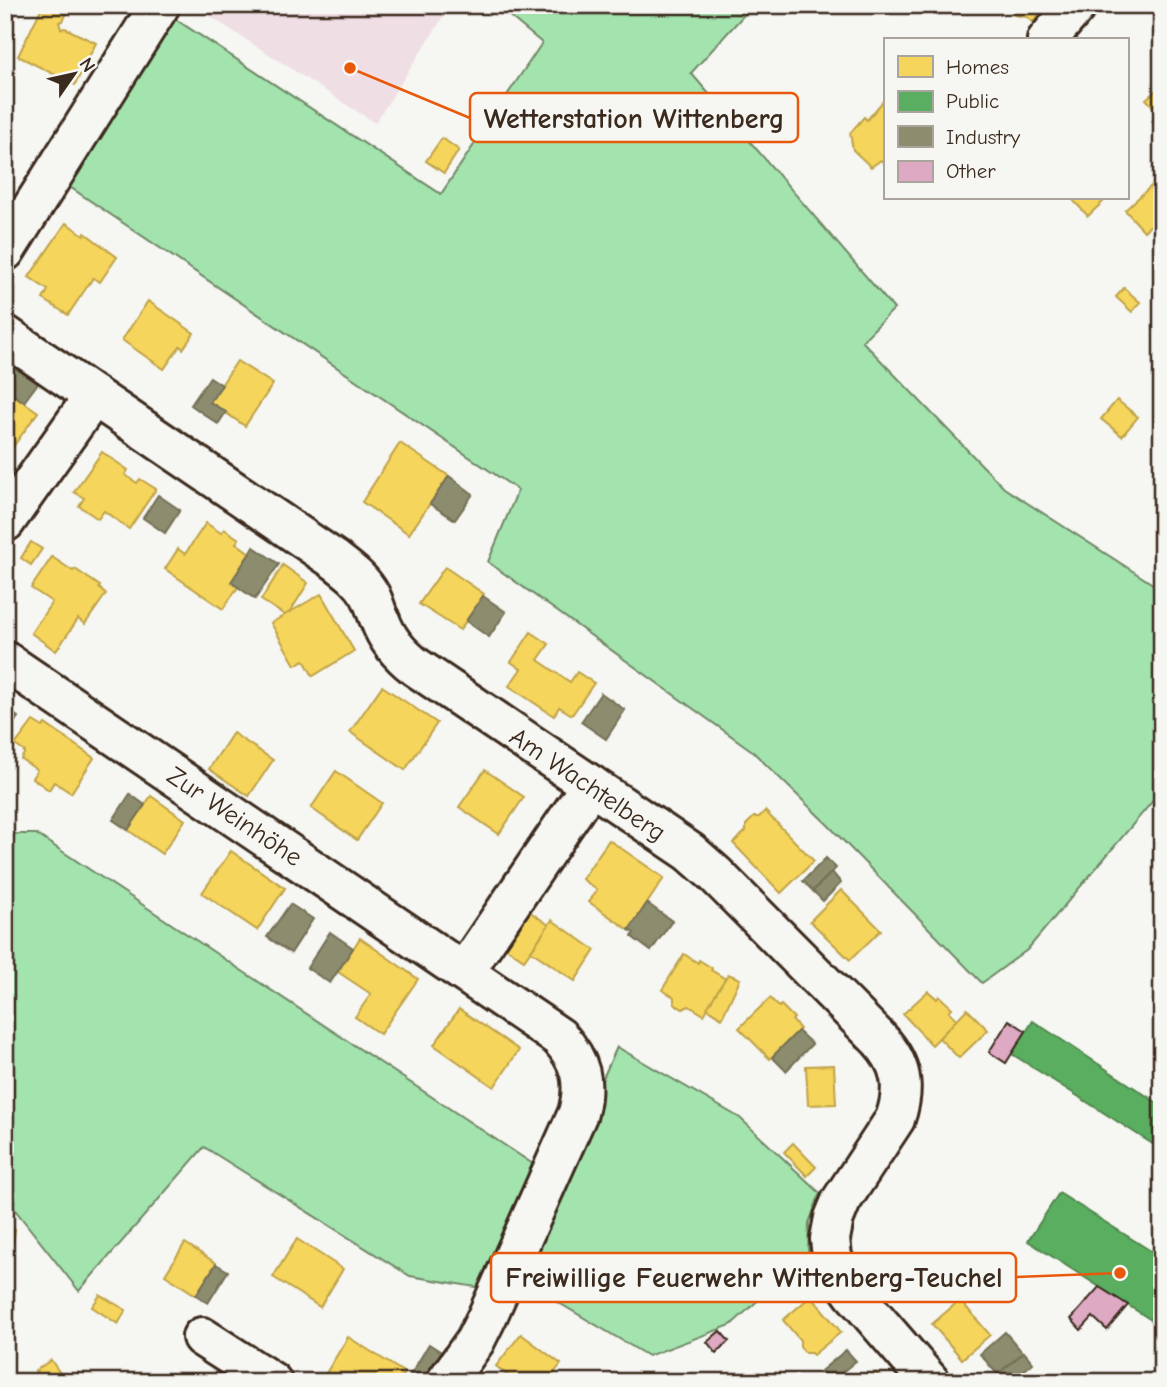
<svg xmlns="http://www.w3.org/2000/svg" width="1167" height="1387" viewBox="0 0 1167 1387" font-family="'Comic Neue',sans-serif">
  <style>
    .built { fill: #efdfe4 }
    .green { fill: #a3e4ae; stroke: #6f8766; stroke-width: 2 }
    .homes { fill: #f6d55c; stroke: #bea249; stroke-width: 2 }
    .public { fill: #5aae61; stroke: #51864d; stroke-width: 2 }
    .industry { fill: #8c8c6e; stroke: #746f56; stroke-width: 2 }
    .building { fill: #dea9c2; stroke: #3b2a1e; stroke-width: 2 }
    .lines { fill: none; stroke-linecap: round; stroke-linejoin: round }
    .minor-casing { stroke: #3b2a1e; stroke-width: 44 }
    .minor { stroke: #f6f6f2; stroke-width: 38 }
    .labels { text-anchor: middle; stroke-width: 7; stroke-linejoin: round; paint-order: stroke }
    .street-label { font-size: 26px; fill: #3b2a1e; stroke: #f6f6f2 }
    .leader { fill: none; stroke: #e8590c; stroke-width: 2.5 }
    .callout-dot { fill: #e8590c; stroke: #f6f6f2; stroke-width: 2.5 }
    .callout { fill: #f6f6f2; stroke: #e8590c; stroke-width: 2.5 }
    .callout-label { font-size: 28px; text-anchor: middle; font-weight: bold; fill: #3b2a1e }
  </style>
  <rect width="100%" height="100%" fill="#f6f6f2"/>
  <filter id="ink" filterUnits="userSpaceOnUse"><feTurbulence type="fractalNoise" baseFrequency=".0143" numOctaves="2"/><feDisplacementMap in="SourceGraphic" scale="14" xChannelSelector="R" yChannelSelector="G"/><feConvolveMatrix kernelMatrix="1 2 1 2 8 2 1 2 1" color-interpolation-filters="sRGB"/></filter>
  <g filter="url(#ink)">
    <path class="built" d="M210,5H451L375,123L205,13Z"/>
    <g class="green">
      <path d="M496,5H753L691,73L894,309L862,341L1004,488L1162,590V790L1027,950L982,983L828,825L751,750L488,562L518,490L64,183L175,19L441,194L542,43Z"/>
      <path d="M5,834H36L557,1180L617,1047L740,1118L820,1193L809,1223L808,1255L731,1325L648,1356L554,1300L410,1276L204,1147L79,1291L5,1197Z"/>
    </g>
    <g class="homes">
      <path d="M43,5H71L63,21L59,22L61,29L65,28L96,43L75,85L18,56Z"/>
      <path d="M1008,5H1047L1033,22L1027,17L1015,15L1008,9Z"/>
      <path d="M1162,85V132L1152,121L1160,114L1146,99Z"/>
      <path d="M884,100L885,164L881,160L871,167L853,150L850,133L864,117L867,120Z"/>
      <path d="M442,138L459,150L444,173L426,161Z"/>
      <path d="M1162,176V215L1144,231L1125,210Z"/>
      <path d="M1071,198H1107L1088,216Z"/>
      <path d="M66,223L84,235L85,233L117,257L100,282L93,278L68,315L43,299L48,290L29,277Z"/>
      <path d="M1124,288L1140,302L1132,312L1116,297Z"/>
      <path d="M148,301L194,333L183,349L180,346L164,369L122,340Z"/>
      <path d="M237,361L273,384L245,426L210,402Z"/>
      <path d="M5,389L38,412L5,458Z"/>
      <path d="M1117,400L1138,417L1122,436L1101,419Z"/>
      <path d="M400,443L449,476L409,534L362,502Z"/>
      <path d="M102,452L128,470L125,475L137,483L140,479L156,489L129,529L104,511L98,519L79,506L84,498L74,492Z"/>
      <path d="M206,523L221,533L224,529L239,539L236,543L250,553L231,582L238,587L223,609L165,569L178,549L185,554Z"/>
      <path d="M31,542L42,549L31,565L21,558Z"/>
      <path d="M52,557L73,571L75,569L100,586L99,588L106,594L85,624L78,619L56,651L31,633L52,602L31,588Z"/>
      <path d="M283,565L308,583L290,612L285,615L261,600Z"/>
      <path d="M445,567L484,594L460,630L419,604Z"/>
      <path d="M321,594L354,651L313,676L304,660L295,665L271,623Z"/>
      <path d="M531,632L549,644L538,660L570,682L577,672L594,683L572,715L559,707L554,716L509,686L521,669L511,662Z"/>
      <path d="M382,686L437,723L405,770L350,732Z"/>
      <path d="M33,721L43,727L45,724L94,758L71,793L54,782L49,790L32,778L37,770L21,759L25,752L15,745Z"/>
      <path d="M233,733L273,760L249,796L209,769Z"/>
      <path d="M485,770L524,797L499,834L459,807Z"/>
      <path d="M336,771L382,803L357,840L311,808Z"/>
      <path d="M151,796L185,820L162,854L128,830Z"/>
      <path d="M765,811L814,861L781,893L733,843L746,831V825L754,817H759Z"/>
      <path d="M609,840L664,878L629,930L589,902L597,890L582,879Z"/>
      <path d="M231,851L285,888L257,930L202,893Z"/>
      <path d="M841,890L881,930L850,960L810,921Z"/>
      <path d="M523,907L549,925L524,960L499,943Z"/>
      <path d="M552,920L595,950L575,981L531,951Z"/>
      <path d="M360,938L418,979L380,1034L355,1017L371,994L338,972Z"/>
      <path d="M684,954L698,963L699,960L712,968L711,970L726,979L704,1015L689,1006L683,1009L674,1004V997L662,990Z"/>
      <path d="M728,974L740,979L722,1018L707,1008Z"/>
      <path d="M928,991L937,999L939,996L952,1008L949,1011L957,1020L932,1045L903,1014Z"/>
      <path d="M770,998L779,1007L781,1005L794,1018L792,1020L800,1029L770,1059L739,1028Z"/>
      <path d="M459,1009L519,1050L494,1087L434,1045Z"/>
      <path d="M967,1009L988,1030L959,1058L939,1038Z"/>
      <path d="M834,1065L836,1104L808,1105L806,1066Z"/>
      <path d="M793,1143L816,1167L807,1176L784,1152Z"/>
      <path d="M5,1227L15,1229L13,1243L5,1242Z"/>
      <path d="M297,1239L343,1269L320,1307L273,1277Z"/>
      <path d="M185,1243L216,1263L196,1295L165,1275Z"/>
      <path d="M100,1295L126,1310L118,1324L92,1307Z"/>
      <path d="M811,1296L841,1332L813,1355L811,1353H805L800,1346V1340L783,1320Z"/>
      <path d="M960,1300L990,1335L962,1359L932,1324Z"/>
      <path d="M521,1334L561,1364L547,1382H508L506,1380L508,1376L496,1366Z"/>
      <path d="M348,1337L405,1373L399,1382H337L325,1375Z"/>
      <path d="M51,1360L66,1382H42L35,1371Z"/>
      <path d="M876,1373L884,1382H865Z"/>
    </g>
    <g class="public">
      <path d="M1033,1021L1162,1106V1150L1012,1054Z"/>
      <path d="M1059,1193L1162,1258V1327L1028,1241Z"/>
    </g>
    <g class="industry">
      <path d="M5,361L38,383L24,402L5,389Z"/>
      <path d="M210,377L222,385L210,402L226,412L218,424L191,405Z"/>
      <path d="M449,476L473,494L455,520L430,504Z"/>
      <path d="M158,495L180,510L165,533L143,518Z"/>
      <path d="M254,547L279,564L255,599L231,582Z"/>
      <path d="M483,596L506,612L489,637L466,621Z"/>
      <path d="M601,693L625,710L606,739L581,722Z"/>
      <path d="M5,708L18,717L5,736Z"/>
      <path d="M130,794L145,805L128,830L113,820Z"/>
      <path d="M826,858L836,868L813,891L803,881Z"/>
      <path d="M832,872L841,883L823,901L813,891Z"/>
      <path d="M647,903L672,921L651,951L632,937L634,933L629,930Z"/>
      <path d="M290,904L313,919L291,953L267,937Z"/>
      <path d="M330,932L353,948L330,983L307,968Z"/>
      <path d="M798,1031L812,1044L786,1071L772,1057Z"/>
      <path d="M216,1264L228,1271L208,1303L196,1295Z"/>
      <path d="M1005,1332L1023,1353L998,1375L980,1354Z"/>
      <path d="M429,1344L443,1353L425,1382H420L410,1376Z"/>
      <path d="M846,1350L856,1361L830,1382L821,1371Z"/>
      <path d="M1024,1352L1033,1363L1011,1382H1006L999,1373Z"/>
    </g>
    <g class="building">
      <path d="M1009,1020L1026,1031L1006,1063L989,1052Z"/>
      <path d="M1099,1287L1128,1305L1107,1330L1093,1317L1081,1330L1071,1319Z"/>
      <path d="M720,1331L729,1341L716,1353L707,1342Z"/>
    </g>
    <g class="lines">
      <defs>
        <g id="minor">
          <path d="M1047,40L1077,5"/>
          <path d="M5,251L160,5"/>
          <path d="M5,335L94,396"/>
          <path d="M5,522L94,396L335,560C348,570 362,580 370,595C374,602 376,612 380,620C387,640 399,654 416,667L690,852L715,874L879,1039C902,1064 906,1087 895,1119L841,1201L834,1218L830,1239L832,1257L840,1275L853,1293L930,1382"/>
          <path d="M5,661L559,1037C581,1061 586,1082 578,1113L487,1317L475,1341L446,1382"/>
          <path d="M464,972L591,785"/>
          <path d="M202,1337L272,1382"/>
        </g>
      </defs>
      <use href="#minor" class="minor-casing"/>
      <use href="#minor" class="minor"/>
    </g>
  </g>
  <g class="labels">
    <g class="street-label">
      <text transform="translate(588 784) rotate(34)" y="9">Am Wachtelberg</text>
      <text transform="translate(235 816) rotate(34)" y="9">Zur Weinhöhe</text>
    </g>
  </g>
  <path class="leader" d="M350 68L470 118M1120 1273L1016 1277"/>
  <g class="callout-dot">
    <circle cx="350" cy="68" r="7"/>
    <circle cx="1120" cy="1273" r="7"/>
  </g>
  <g class="callout">
    <rect x="470" y="93" width="328" height="49" rx="7"/>
    <rect x="491" y="1253" width="525" height="49" rx="7"/>
  </g>
  <g class="callout-label">
    <text x="634" y="128">Wetterstation Wittenberg</text>
    <text x="754" y="1287">Freiwillige Feuerwehr Wittenberg-Teuchel</text>
  </g>
  <rect width="1167" height="1387" fill="none" stroke="#f6f6f2" stroke-width="28"/>
  <rect x="14" y="14" width="1139" height="1359" fill="none" stroke="#3b2a1e" stroke-width="2.5" filter="url(#ink)"/>
  <rect x="884" y="38" width="245" height="161" fill="#f6f6f2" stroke="#aba49d" stroke-width="2"/>
  <rect x="898" y="56" width="35" height="21" fill="#f6d55c" stroke="#aba49d" stroke-width="2"/>
  <text x="946" y="74" font-size="21" fill="#3b2a1e">Homes</text>
  <rect x="898" y="91" width="35" height="21" fill="#5aae61" stroke="#aba49d" stroke-width="2"/>
  <text x="946" y="108" font-size="21" fill="#3b2a1e">Public</text>
  <rect x="898" y="126" width="35" height="21" fill="#8c8c6e" stroke="#aba49d" stroke-width="2"/>
  <text x="946" y="144" font-size="21" fill="#3b2a1e">Industry</text>
  <rect x="898" y="161" width="35" height="21" fill="#dea9c2" stroke="#aba49d" stroke-width="2"/>
  <text x="946" y="178" font-size="21" fill="#3b2a1e">Other</text>
  <g transform="translate(74 74) rotate(56)" stroke="#f6f6f2" stroke-width="5" paint-order="stroke">
  <path d="M0-5L12 26L0 18L-12 26Z" fill="#3b2a1e"/>
  <text y="-10" font-size="19" font-weight="bold" text-anchor="middle" fill="#3b2a1e">N</text>
  </g>
</svg>
